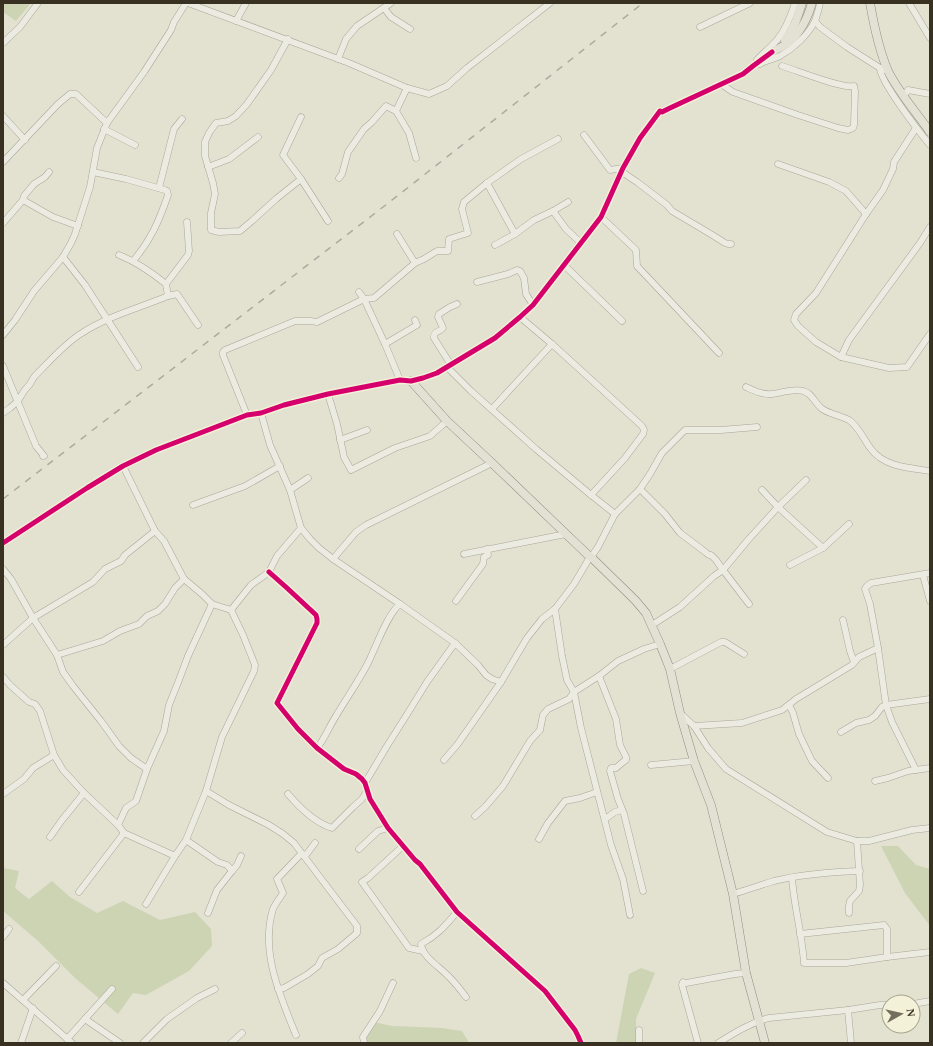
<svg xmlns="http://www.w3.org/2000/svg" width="933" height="1046" viewBox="0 0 933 1046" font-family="'Times New Roman',serif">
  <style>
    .green { fill: #cdd4b4 }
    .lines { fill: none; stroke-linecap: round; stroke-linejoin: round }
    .minor-casing { stroke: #a9a699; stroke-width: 7 }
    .major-casing { stroke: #8e8c80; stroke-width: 9 }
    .minor { stroke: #ecebe1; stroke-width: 6 }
    .major { stroke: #e3e1d3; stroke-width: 8 }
    .rail { stroke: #acaaa1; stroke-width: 1.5; stroke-dasharray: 7 7; stroke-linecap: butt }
    .cycleway-casing { stroke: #f3f1d8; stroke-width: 8 }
    .cycleway { stroke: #d6006c; stroke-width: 5 }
  </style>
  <rect width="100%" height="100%" fill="#e3e2d1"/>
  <g class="green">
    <path d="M3,3H31L16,21L3,12Z"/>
    <path d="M881,846H898L916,865L930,869V926L905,893Z"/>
    <path d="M3,868L19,871L15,888L29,899L52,881L70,897L97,913L123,901L160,920L195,912L211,929L212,946L189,971L146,995L133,993L118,1014L75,978L38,941L3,911Z"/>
    <path d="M641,968L655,973L636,1019V1043H616L629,974Z"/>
    <path d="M369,1021L392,1026L442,1028L462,1031L469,1043H364Z"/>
  </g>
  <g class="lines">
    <defs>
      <g id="minor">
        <path d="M188,3L349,63L407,88L429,94L447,86L467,68L550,3"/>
        <path d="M909,3L930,38"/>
        <path d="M384,8L391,17L410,29"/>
        <path d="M236,21L246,3"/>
        <path d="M815,21L820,27L847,47L880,68"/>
        <path d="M700,27L750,3"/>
        <path d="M288,39L271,70L247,104L236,116L228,121L216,123L209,133L205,142V156L213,183L215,194L211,213V230L219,232L240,231L253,220L276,199L301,179"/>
        <path d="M3,43L20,27L38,3"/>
        <path d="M338,59L346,39L357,26L391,3"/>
        <path d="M757,60C763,53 771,47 777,40C786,29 791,16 795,3"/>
        <path d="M760,64C766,60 774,59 780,56C794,48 808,35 815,21C817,15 819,9 820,3"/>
        <path d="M888,71L880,68C879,80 920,133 930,145"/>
        <path d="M721,84L733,92L798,115L838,128L848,130L853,128L854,125L855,91L854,86C842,89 796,70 782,66"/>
        <path d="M407,88L396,111L409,133L416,158"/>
        <path d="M904,96L908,90L930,94"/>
        <path d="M3,116L25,140"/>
        <path d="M301,117L283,155L301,179L328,221"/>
        <path d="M916,128L894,162L893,169L883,190L866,214L816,293L796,314L794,320L798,326L816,342L841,357L889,368L907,367L930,334"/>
        <path d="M104,129L135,145"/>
        <path d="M584,135L610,170L623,168"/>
        <path d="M3,162L58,104L70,94H76L107,123"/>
        <path d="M778,164L829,182L846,191L866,214"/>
        <path d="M208,167L229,159L258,137"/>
        <path d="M93,172L126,179L165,190L167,191L168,195C159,221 151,240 133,261"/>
        <path d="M622,172L637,182L667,205L672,211L714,236L725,243L728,244H731"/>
        <path d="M339,178L342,174L348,152L364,129L372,122L386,106L396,111"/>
        <path d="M487,183L515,234"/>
        <path d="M159,188L174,129L182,119"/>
        <path d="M23,200L53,217L78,226"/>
        <path d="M553,211L566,229L581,243"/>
        <path d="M601,217L636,250L637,266L719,353"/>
        <path d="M3,223L23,200L24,196L34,184L45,177L49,172"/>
        <path d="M397,234L415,263"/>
        <path d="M495,245L515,234L534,220L553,211L568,202"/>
        <path d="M119,255C137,262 151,272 166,284L168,296L177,294L198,325"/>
        <path d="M63,257L85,285L138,367"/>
        <path d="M564,265L622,321"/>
        <path d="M477,282L508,274L517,270L520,271L524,278L526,294L533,305"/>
        <path d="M166,284L188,255L189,251L187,222"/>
        <path d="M359,292L364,299L374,298L415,263L424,259L437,251H448L449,239L468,233L462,209L464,202L487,183L521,159L558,139"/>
        <path d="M520,317L552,344L642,426L644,430L643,434L625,458L591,495"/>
        <path d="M3,335L15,320L34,291L63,257L71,243L75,234L90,187L97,148L107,123L144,72L171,30L174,22L186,3"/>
        <path d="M385,344L417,325L415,320"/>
        <path d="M841,357L849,340L920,243L930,227"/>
        <path d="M451,365L434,338C433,331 440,332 443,328L438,317L439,314L450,307L457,304"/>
        <path d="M3,366L36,446L44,456H43"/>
        <path d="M447,367L471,391L536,449L591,495L615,514"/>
        <path d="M746,387C755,391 763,395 772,394C782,393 793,388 803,391C812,393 814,402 821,408C828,414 840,415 849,420C859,427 864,440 871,449C884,467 910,468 930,471"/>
        <path d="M328,394L337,424L344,457L351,470L395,448L430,436L447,421"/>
        <path d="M492,409L552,344"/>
        <path d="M3,413L10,408L18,401L24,391L30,384L34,377C48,363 65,343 82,333C108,316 139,308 168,296"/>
        <path d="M261,413L270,445L290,490L301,528L310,539L319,548L333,559L400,604L455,643L478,665L486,675L492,679L501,682"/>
        <path d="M247,415L223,355V352L225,350L295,321H310L317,322L364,299L385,344L400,380"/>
        <path d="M340,440L367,430"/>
        <path d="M123,466L155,531L164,541L184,579L202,594L212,604L231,610L243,635L255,665L254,671L222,737L206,791L186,840L175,856L146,904"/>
        <path d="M640,489L665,514L680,533L700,548L709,555H711L716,560L723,570L749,604"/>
        <path d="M290,490L308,478"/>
        <path d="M762,490L778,507L823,548"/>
        <path d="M193,505L245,486L280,466"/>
        <path d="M3,543L87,488L123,466L156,450L247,415L261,413L284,405L328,394L400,380L411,381L423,378L437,373L495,338L520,317L533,305L601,217L623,168L640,138L660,111L662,112L670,108L743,74L753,66L772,52"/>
        <path d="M464,554L566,534"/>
        <path d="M591,557L598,547L615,514L640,489L650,474L662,453L685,430H721L757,427"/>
        <path d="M333,559L356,532L366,525L492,463"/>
        <path d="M790,565L823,548L849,524"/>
        <path d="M3,569L11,579L33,618L57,655L63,672L73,686L101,721L119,746L131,758L147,769"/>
        <path d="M269,572L287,588L316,615L317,619V623L277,703L298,729L317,748L344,769L356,774L362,779L365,783L370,799L388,828L415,860L420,864L457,912L545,991L575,1030L578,1036L581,1043"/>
        <path d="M923,575L930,601"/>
        <path d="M456,601L483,564L484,557L488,555L487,549"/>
        <path d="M555,609L562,656L567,680L574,692L581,728L611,845L623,879L630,915"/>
        <path d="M231,610L251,585L269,572L277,556L301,528"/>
        <path d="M843,620L850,651L854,662"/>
        <path d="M652,625L680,607L714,576L723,570L748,540L778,507L806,480"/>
        <path d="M3,645L33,618L93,582L105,569L121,561L125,555L155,531"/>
        <path d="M57,655L103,641L120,631L139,624L147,616L158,611L165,604L175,588L184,579"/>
        <path d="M670,669L721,642H725L744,654"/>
        <path d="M599,676L616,719L620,745L626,757V760L623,762L616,768H611L610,771L618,799L624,814L643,891"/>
        <path d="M3,677L10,685L29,702L35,704L40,711L54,755L63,770L84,793L118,825L124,833L175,856"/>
        <path d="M789,705L793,713L799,734L812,761L828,778"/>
        <path d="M681,714L694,726L708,748L726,769L827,832L857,841H869L912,830L930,828"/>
        <path d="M694,726L742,723L782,710L796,699L852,665L859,657L878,648"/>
        <path d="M841,732L856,723L869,720L875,716L882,707L886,705L930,699"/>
        <path d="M317,748C325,738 329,727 336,716C346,699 358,682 368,663C375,649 388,613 400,604"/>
        <path d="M444,760L457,745L501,682L527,638L542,619L555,609L574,584L590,557"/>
        <path d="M651,765L694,761"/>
        <path d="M916,770L892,722L886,705L878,648L870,604L865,589L867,586L871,583L930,573"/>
        <path d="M875,781L888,778L908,771L930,768"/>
        <path d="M365,783L387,746L406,716L427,682L455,643"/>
        <path d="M206,791L229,805L269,825L283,834L294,843L357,926V933L338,949L322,958L318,966L308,974L284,988L278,989"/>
        <path d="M3,794L24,779L33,768L54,755"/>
        <path d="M288,794C299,807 316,823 332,828L353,807L362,799L367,791"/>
        <path d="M475,816L485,807L503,786L530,741L540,730L543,715L548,709L569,699L574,692L599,676L618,661L644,649L660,644"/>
        <path d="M605,819L615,812L622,810"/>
        <path d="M118,825L126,808L136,801L147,769L164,731L169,705L179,680L188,656L212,604"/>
        <path d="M50,837L62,820L84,793"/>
        <path d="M539,839L548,823L565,801L580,798L597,792"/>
        <path d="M186,840L218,862L227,865L232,871L237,865L241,856"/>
        <path d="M403,846L368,878L362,882L409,948L423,951"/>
        <path d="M359,849L378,831L388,828"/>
        <path d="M792,878C794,906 802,934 804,963H846L887,957L930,952"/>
        <path d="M79,892L124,833"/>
        <path d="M733,894C747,890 760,885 774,881C802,874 831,872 860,871"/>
        <path d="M457,912C445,926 438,935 421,944C422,956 438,966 445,973C453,980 460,989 466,997"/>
        <path d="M208,913L217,890L232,871"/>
        <path d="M849,913V906L850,901L859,891L860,885L857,841"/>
        <path d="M800,934L884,925L887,929V957"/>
        <path d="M3,937L9,929"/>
        <path d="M3,983L72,1043"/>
        <path d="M23,1000L56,966"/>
        <path d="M913,1004L930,1001"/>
        <path d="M848,1010L851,1043"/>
        <path d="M85,1019L120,1043"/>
        <path d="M296,1035C280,996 260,951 273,909C275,904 280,898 283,893L277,879L301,854L306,855L315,843"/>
        <path d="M67,1039L112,989"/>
        <path d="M21,1043L33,1008"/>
        <path d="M143,1043L167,1019L197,998L215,989"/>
        <path d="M231,1043L242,1033"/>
        <path d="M364,1043L363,1037L380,1011L393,983"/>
        <path d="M639,1043V1030"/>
        <path d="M698,1043L682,985L683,982L686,983L735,974L746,973"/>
        <path d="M718,1043C734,1033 750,1023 769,1018L848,1010L880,1005H889"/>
      </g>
      <g id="major">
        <path d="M870,3C874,26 879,50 888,71C899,93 916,112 930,132"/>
        <path d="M785,40C794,29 798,16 802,3"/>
        <path d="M772,52C778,49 784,46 789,42C801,32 808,17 812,3"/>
        <path d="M411,381L447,421L492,463L588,555L591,557L635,600L646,613L660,644L670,669L680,713L694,761L711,805L733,894L746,973L765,1043"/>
      </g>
    </defs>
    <use href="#minor" class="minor-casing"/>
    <use href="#major" class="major-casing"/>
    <use href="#minor" class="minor"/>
    <use href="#major" class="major"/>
    <path class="rail" d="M3,499L387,204L643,3"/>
    <defs>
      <g id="cycleway">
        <path d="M3,543L87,488L123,466L156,450L247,415L261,413L284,405L328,394L400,380L411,381L423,378L437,373L495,338L520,317L533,305L601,217L623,168L640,138L660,111L662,112L670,108L743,74L753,66L772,52"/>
        <path d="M269,572L287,588L316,615L317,619V623L277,703L298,729L317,748L344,769L356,774L362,779L365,783L370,799L388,828L415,860L420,864L457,912L545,991L575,1030L578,1036L581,1043"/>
      </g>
    </defs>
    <use href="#cycleway" class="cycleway-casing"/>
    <use href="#cycleway" class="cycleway"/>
  </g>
  <rect width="933" height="1046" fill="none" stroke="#383021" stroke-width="8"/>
  <g transform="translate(901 1014) rotate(82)"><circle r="19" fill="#f3f1d8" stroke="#a8a48f"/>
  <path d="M0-3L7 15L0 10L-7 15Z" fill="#746e5f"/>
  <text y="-6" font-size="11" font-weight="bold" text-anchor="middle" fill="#383021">N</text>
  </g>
</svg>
